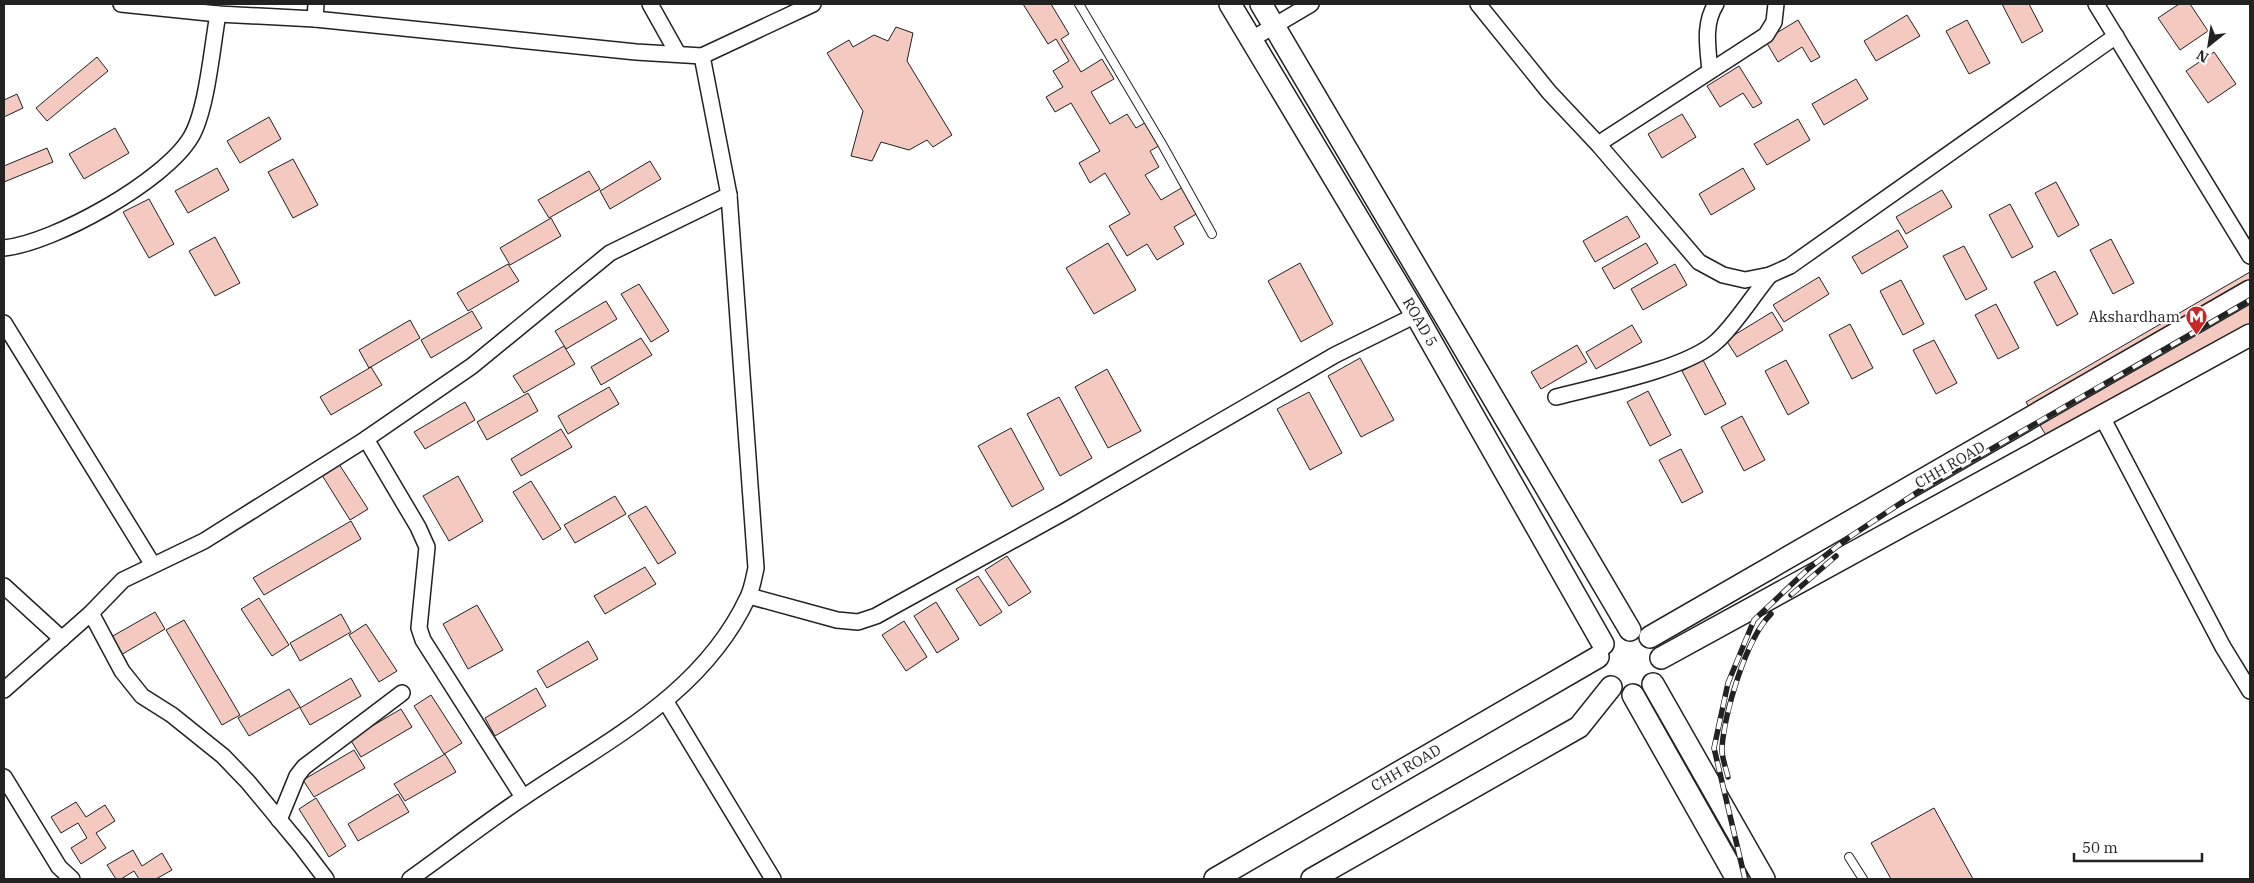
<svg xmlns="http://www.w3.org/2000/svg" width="2254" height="883" viewBox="0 0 2254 883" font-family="'IBM Plex Serif',serif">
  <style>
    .building { fill: #f3c9c0; stroke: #222 }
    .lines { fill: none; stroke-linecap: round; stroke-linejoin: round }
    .lane-casing { stroke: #222; stroke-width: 10 }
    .street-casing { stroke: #222; stroke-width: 18 }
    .secondary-casing { stroke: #222; stroke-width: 24 }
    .lane { stroke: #fff; stroke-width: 8 }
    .street { stroke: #fff; stroke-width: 15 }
    .secondary { stroke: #fff; stroke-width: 21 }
    .rail-casing { stroke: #222; stroke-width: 5.5 }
    .rail { stroke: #fff; stroke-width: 4; stroke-dasharray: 11; stroke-linecap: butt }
    .labels { text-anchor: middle; stroke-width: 4; stroke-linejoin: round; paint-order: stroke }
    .poi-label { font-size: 15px; fill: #222; stroke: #fff; text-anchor: end }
    .street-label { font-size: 15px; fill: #222; stroke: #fff }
  </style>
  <rect width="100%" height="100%" fill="#fff"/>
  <g class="building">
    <path d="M1023,4H1051L1069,34L1061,39L1081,72L1102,59L1114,79L1091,92L1110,124L1127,114L1136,128L1148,121L1162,144L1150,151L1159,167L1145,175L1161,200L1183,187L1198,213L1174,227L1184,244L1157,260L1147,244L1127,256L1109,226L1130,214L1105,173L1090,183L1079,163L1100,151L1071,103L1055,112L1046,97L1063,87L1053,71L1069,61L1056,39L1048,44Z"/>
    <path d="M2002,4H2029L2043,31L2022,43Z"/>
    <path d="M2179,4H2190L2208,31L2180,50L2158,18Z"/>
    <path d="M1907,15L1920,36L1876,61L1864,41Z"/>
    <path d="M1798,20L1820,57L1811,62L1802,47L1778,62L1765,40Z"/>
    <path d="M1967,20L1990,63L1969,74L1946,31Z"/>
    <path d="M896,27L913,33L907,61L952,135L933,147L927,140L909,150L881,142L872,161L851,156L863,111L827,53L849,40L853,47L874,35L888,41Z"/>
    <path d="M2214,52L2236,84L2208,103L2186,71Z"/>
    <path d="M97,57L108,71L47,121L36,108Z"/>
    <path d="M1739,66L1762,103L1753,108L1743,93L1720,107L1707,86Z"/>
    <path d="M1856,79L1868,99L1824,125L1812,104Z"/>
    <path d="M17,94L23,108L4,117V100Z"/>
    <path d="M1682,114L1696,137L1662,158L1648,134Z"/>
    <path d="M269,117L281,139L240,163L227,141Z"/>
    <path d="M1798,119L1810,140L1767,165L1754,144Z"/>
    <path d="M115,128L129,153L84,179L69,154Z"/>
    <path d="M47,148L53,162L4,182V166Z"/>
    <path d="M293,159L318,205L293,218L268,172Z"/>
    <path d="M650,161L661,179L610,209L600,191Z"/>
    <path d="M217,168L229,190L188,213L175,191Z"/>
    <path d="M1743,168L1755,189L1711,215L1699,194Z"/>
    <path d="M589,171L600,189L549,218L538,200Z"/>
    <path d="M2056,182L2079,225L2058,237L2035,193Z"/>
    <path d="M1942,190L1952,207L1906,234L1896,217Z"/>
    <path d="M149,199L174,244L149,258L123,212Z"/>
    <path d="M2010,204L2033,247L2012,258L1989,215Z"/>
    <path d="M1627,216L1640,237L1595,262L1583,241Z"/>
    <path d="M551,218L561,236L510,265L500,248Z"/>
    <path d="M1898,230L1908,247L1862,274L1852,257Z"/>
    <path d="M215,237L240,283L215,296L189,251Z"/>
    <path d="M2111,239L2134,283L2113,294L2090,250Z"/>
    <path d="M1108,243L1136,290L1094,314L1066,268Z"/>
    <path d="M1646,243L1658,263L1614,289L1602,268Z"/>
    <path d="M1964,246L1987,289L1966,300L1943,256Z"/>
    <path d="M1300,263L1333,324L1301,342L1268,281Z"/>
    <path d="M508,264L519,281L468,311L457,293Z"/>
    <path d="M1675,264L1687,285L1643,310L1631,289Z"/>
    <path d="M2055,271L2078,314L2057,326L2034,282Z"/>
    <path d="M2250,272V333L2053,447L2026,402Z"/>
    <path d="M1819,277L1829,294L1784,322L1773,305Z"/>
    <path d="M1901,280L1924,324L1903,335L1880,291Z"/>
    <path d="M639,284L669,331L651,342L621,294Z"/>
    <path d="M606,301L617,319L566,349L555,331Z"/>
    <path d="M1996,304L2019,348L1998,359L1975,315Z"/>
    <path d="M472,311L482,328L431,358L421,340Z"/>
    <path d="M1772,312L1783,330L1737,357L1726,340Z"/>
    <path d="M410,320L420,338L369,368L359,350Z"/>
    <path d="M1850,324L1873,368L1852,379L1829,335Z"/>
    <path d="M1632,325L1642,342L1596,369L1586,352Z"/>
    <path d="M641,338L652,355L601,385L591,367Z"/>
    <path d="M1934,340L1957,383L1936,394L1913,350Z"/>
    <path d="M1577,345L1587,362L1541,389L1531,372Z"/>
    <path d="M564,346L575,364L524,393L513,376Z"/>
    <path d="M1360,358L1394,420L1361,437L1328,376Z"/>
    <path d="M1703,360L1726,404L1705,415L1682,371Z"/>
    <path d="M1786,360L1809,403L1788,415L1765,371Z"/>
    <path d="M371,367L382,385L331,415L320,397Z"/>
    <path d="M1107,369L1141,431L1108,448L1075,387Z"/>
    <path d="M609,387L619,404L568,434L558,416Z"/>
    <path d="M1648,391L1671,435L1650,446L1627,402Z"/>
    <path d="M1309,392L1342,453L1310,470L1277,409Z"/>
    <path d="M528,393L538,411L487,440L477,422Z"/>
    <path d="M1059,397L1092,458L1060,476L1027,414Z"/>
    <path d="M465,402L475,420L425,449L414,432Z"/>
    <path d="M1742,416L1765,460L1744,471L1721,427Z"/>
    <path d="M1011,428L1044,489L1012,507L978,446Z"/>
    <path d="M561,429L572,447L521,476L511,459Z"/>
    <path d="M1681,449L1703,492L1682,503L1659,460Z"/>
    <path d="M337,461L368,509L350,520L320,472Z"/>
    <path d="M458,476L483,521L449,541L423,496Z"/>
    <path d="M531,481L561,529L543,540L513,492Z"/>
    <path d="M615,496L626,514L575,543L564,525Z"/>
    <path d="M646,506L676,553L658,564L628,516Z"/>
    <path d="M351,521L361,539L264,595L253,578Z"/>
    <path d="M1007,556L1031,592L1009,606L985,570Z"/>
    <path d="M645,567L656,584L605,614L594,596Z"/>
    <path d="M978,576L1002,612L980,626L956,589Z"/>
    <path d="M259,598L289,645L272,656L241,609Z"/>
    <path d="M936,602L959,639L937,653L914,616Z"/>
    <path d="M477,605L503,650L468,669L443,624Z"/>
    <path d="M155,612L165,629L114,659L104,641Z"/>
    <path d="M341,614L351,632L300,661L290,643Z"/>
    <path d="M184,620L240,715L222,725L166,630Z"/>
    <path d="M904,621L927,657L906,671L882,635Z"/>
    <path d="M366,624L397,671L379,682L349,635Z"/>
    <path d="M588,641L598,659L547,688L537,671Z"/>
    <path d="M351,678L361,696L310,725L300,708Z"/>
    <path d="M536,688L546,706L495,736L485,718Z"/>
    <path d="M289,689L300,707L249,736L238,718Z"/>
    <path d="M431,695L462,743L444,754L414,706Z"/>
    <path d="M401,709L412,727L361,757L350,739Z"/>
    <path d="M354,750L365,768L314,797L303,780Z"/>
    <path d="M445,754L456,772L405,801L394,784Z"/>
    <path d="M398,794L409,812L358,841L348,824Z"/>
    <path d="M316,798L346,846L329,857L299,809Z"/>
    <path d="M76,802L86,817L105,805L115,821L96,833L106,848L81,864L71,848L87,838L78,823L61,833L51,817Z"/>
    <path d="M1934,808L1973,879H1891L1871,843Z"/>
    <path d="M133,850L142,866L162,853L172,870L156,879H139L134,871L121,879H116L107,865Z"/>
  </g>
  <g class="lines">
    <defs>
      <g id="lane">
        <path d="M1079,4L1162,144L1212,234"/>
        <path d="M1849,857L1863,879"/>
      </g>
      <g id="street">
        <path d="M121,4L218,14L315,19L636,52L702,56L813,4"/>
        <path d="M650,4L678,54"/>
        <path d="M1478,4L1549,92L1598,144L1699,262L1723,275L1745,280L1770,275L1790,266L2116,36"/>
        <path d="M2096,4L2250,256"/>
        <path d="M315,19L316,4"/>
        <path d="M1252,39L1311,4"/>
        <path d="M1710,71C1708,48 1703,24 1716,4"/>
        <path d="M1598,144L1766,35L1774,22L1776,4"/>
        <path d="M4,248C54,243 165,181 191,137C207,110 212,47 218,14"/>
        <path d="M4,323L153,565"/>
        <path d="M1556,397C1598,386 1687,369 1717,341C1735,325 1754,294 1770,275"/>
        <path d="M2102,417L2223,647L2250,691"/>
        <path d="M366,439L418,527L427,547L419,628L423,640L523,797"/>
        <path d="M4,586L62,639"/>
        <path d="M749,596L837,620L858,622L876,616L1066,511L1335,355L1416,315"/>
        <path d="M91,613L122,671L142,696L172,715L223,756L248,782L301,846L326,879"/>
        <path d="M4,690L91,613L123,580L204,541L366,439L472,366L610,253L729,195"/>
        <path d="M666,702L773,879"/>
        <path d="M4,777L59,867L72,879"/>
        <path d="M279,820L297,776L304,767L402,693"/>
        <path d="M410,879C448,852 485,823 524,797C608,740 703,694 748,597C752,589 754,577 756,568L729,195L702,56"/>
      </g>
      <g id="secondary">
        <path d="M1230,4L1416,315L1603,644"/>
        <path d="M1261,4L1630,630"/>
        <path d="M1650,637L2250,291"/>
        <path d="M1661,658L2250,335"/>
        <path d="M1653,684L1764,879"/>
        <path d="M1633,695L1737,879"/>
        <path d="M1215,879L1598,657"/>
        <path d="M1312,879L1579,727L1611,687"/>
      </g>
    </defs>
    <use href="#lane" class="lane-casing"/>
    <use href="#street" class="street-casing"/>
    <use href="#secondary" class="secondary-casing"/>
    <use href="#lane" class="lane"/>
    <use href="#street" class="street"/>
    <use href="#secondary" class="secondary"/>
    <defs>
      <g id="rail">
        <path d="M1791,595L1836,556"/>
        <path d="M1728,777C1726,768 1721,756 1722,747C1725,712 1746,638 1771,614"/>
        <path d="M1745,879L1714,748L1728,683L1754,620L1808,569L1848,538L1922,489L2250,300"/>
      </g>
    </defs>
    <use href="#rail" class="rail-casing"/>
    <use href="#rail" class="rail"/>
  </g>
  <defs>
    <symbol id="metro-pin" viewBox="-11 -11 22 30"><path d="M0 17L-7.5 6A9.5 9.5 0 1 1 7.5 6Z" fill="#c62828" stroke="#fff"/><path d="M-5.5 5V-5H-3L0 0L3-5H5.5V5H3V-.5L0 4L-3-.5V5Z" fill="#fff"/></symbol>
  </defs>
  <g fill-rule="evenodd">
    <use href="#metro-pin" x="2184" y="304" width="25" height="34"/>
  </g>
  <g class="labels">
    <g class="poi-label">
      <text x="2180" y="322">Akshardham</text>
    </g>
    <g class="street-label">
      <text transform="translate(1420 322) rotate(60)" y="5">ROAD 5</text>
      <text transform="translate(1950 465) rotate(-30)" y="5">CHH ROAD</text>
      <text transform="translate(1406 768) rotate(-30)" y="5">CHH ROAD</text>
    </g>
  </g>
  <rect width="2254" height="883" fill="none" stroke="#222222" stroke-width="10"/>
  <g transform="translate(2209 45) rotate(210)" stroke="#ffffff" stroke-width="4" paint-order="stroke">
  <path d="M0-4L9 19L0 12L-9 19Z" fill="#222222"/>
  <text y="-8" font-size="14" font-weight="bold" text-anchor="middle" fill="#222222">N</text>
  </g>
  <path d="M2074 853v8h128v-8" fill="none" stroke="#222222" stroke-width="2.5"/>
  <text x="2082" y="853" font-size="15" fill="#222222" stroke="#ffffff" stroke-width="4" paint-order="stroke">50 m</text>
</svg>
